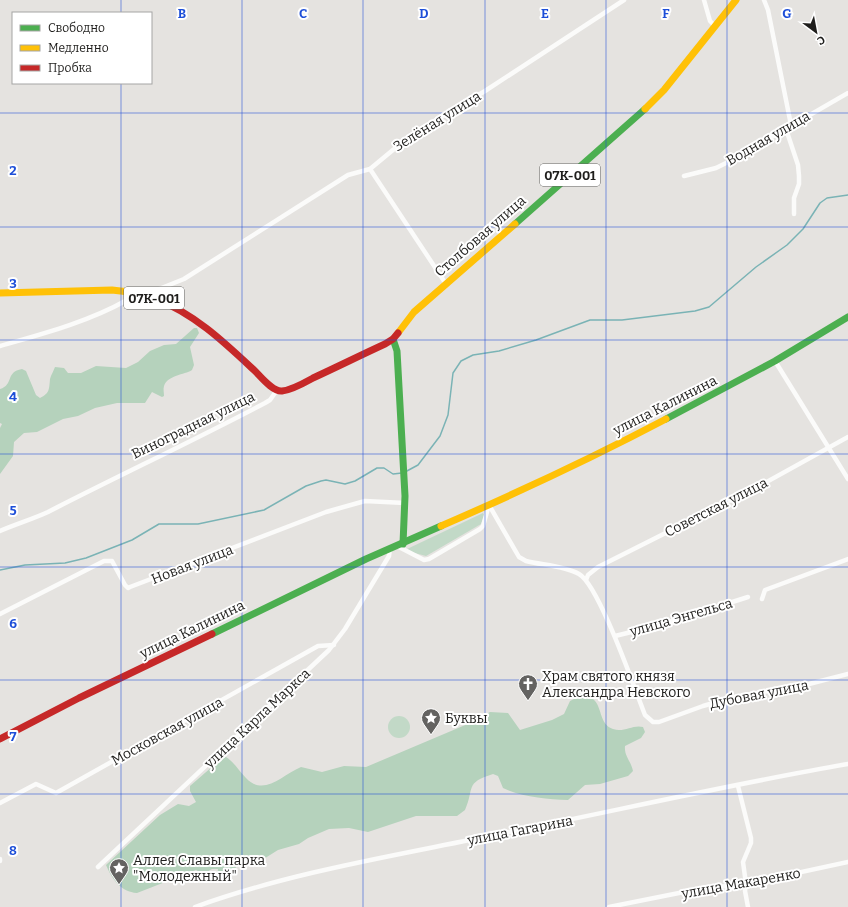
<svg xmlns="http://www.w3.org/2000/svg" width="848" height="907" viewBox="0 0 848 907" font-family="Bitter,serif">
  <style>
    .green { fill: #c2d9c7 }
    .forest { fill: #b5d2bc }
    .lines { fill: none; stroke-linecap: round; stroke-linejoin: round }
    .stream { stroke: #7ab3b5; stroke-width: 1.5 }
    .street { stroke: #fbfbfa; stroke-width: 4.5 }
    .fast { stroke: #4caf50; stroke-width: 7 }
    .slow { stroke: #ffc107; stroke-width: 7 }
    .jam { stroke: #c62828; stroke-width: 7 }
    .grid { fill: none; stroke: #1d4ed8; stroke-width: 1; stroke-opacity: 0.55 }
    .labels { text-anchor: middle; stroke-width: 4; stroke-linejoin: round; paint-order: stroke }
    .shield { fill: #fff; stroke: #626260; stroke-width: 1 }
    .shield-label { font-size: 13px; font-weight: bold; fill: #1f1e1c }
    .street-label { font-size: 14px; fill: #1f1e1c; stroke: #fff }
    .poi-label { font-size: 14px; fill: #1f1e1c; stroke: #fff; text-anchor: start }
    .grid-label { font-size: 13px; text-anchor: middle; font-weight: bold; fill: #1d4ed8; stroke: #fff; stroke-width: 4; stroke-linejoin: round; paint-order: stroke }
  </style>
  <rect width="100%" height="100%" fill="#e5e3e0"/>
  <g class="green">
    <path d="M483,513L484,515L481,524L426,556L407,551V549Z"/>
    <circle cx="399" cy="727" r="11"/>
  </g>
  <g class="forest">
    <path d="M194,328H197L199,333L190,347L194,365L192,370C184,375 168,375 164,386C163,389 164,393 164,396L162,397L152,392L145,403H117L95,408L78,416L63,419L37,432L24,433L14,442L13,456L0,474V428L2,424L0,423V389C14,385 5,372 22,369L26,371L36,395L40,398C50,393 49,389 50,379C51,375 54,370 55,367L64,368L68,373H81L96,366L126,368L138,362L150,351L164,345L176,344Z"/>
    <path d="M584,694C588,696 593,698 595,701C602,709 600,725 613,729C624,733 633,724 643,727L645,732L641,738L625,746C624,756 631,761 633,771L628,776L600,784L585,785L568,800C547,799 522,797 503,788L498,776L493,774C464,783 475,788 465,810L457,816H416L368,832L349,828L329,829L308,838L299,844L278,850L262,860L240,863L222,883H219L217,879L218,869H212L203,874L196,870L137,893C121,892 112,879 106,865L160,815L178,804L189,806L196,802L190,791V786L221,759L226,757C234,762 239,771 246,778C264,797 282,775 301,767L322,772L344,766L366,767L470,723L490,712L508,713L520,730L552,720L564,714L570,701Z"/>
  </g>
  <g class="lines">
    <g class="stream">
      <path d="M405,472L418,465L440,436L448,415L453,373L461,361L473,355L499,351L536,340L590,320H622L695,311L709,307L756,267L787,245L803,229L820,203L827,198L848,195"/>
      <path d="M0,570L25,565L65,563L86,558L132,540L159,524H198L264,510L306,486L321,481L326,480L345,484L355,481L377,468H384L393,474L402,473"/>
    </g>
    <g class="street">
      <path d="M704,0L710,21L715,26"/>
      <path d="M764,0L768,10L791,125"/>
      <path d="M786,129L798,165L799,176V184L794,198V214"/>
      <path d="M370,169L446,284"/>
      <path d="M684,176L716,168L732,160L848,93"/>
      <path d="M144,295L184,279L348,175L370,169L411,135L485,91L624,0"/>
      <path d="M0,346C42,334 88,322 127,300V293"/>
      <path d="M775,361L848,479"/>
      <path d="M489,505L519,557L526,561C542,565 565,566 579,574C599,585 635,690 645,715L653,722H659L703,706L734,697L809,684L848,674"/>
      <path d="M0,531C16,524 33,519 48,512C120,475 193,441 265,403L270,400L277,390"/>
      <path d="M397,546L424,560L429,559L480,529L483,526L489,505"/>
      <path d="M586,580L588,575L598,567L761,485L848,437"/>
      <path d="M762,599L765,590L848,559"/>
      <path d="M0,614L104,561H112L125,585L128,588L130,587L326,512L365,501L405,503"/>
      <path d="M615,636L660,625L748,597"/>
      <path d="M738,786L751,838V843L743,862L746,884L745,891L748,907"/>
      <path d="M0,803L36,784L56,793L318,646L334,645"/>
      <path d="M0,859V861"/>
      <path d="M98,867L329,650L345,629L389,556L390,548"/>
      <path d="M195,907C291,872 399,855 499,834C615,811 731,784 848,764"/>
      <path d="M609,907L699,889L746,884L848,862"/>
    </g>
    <g class="fast">
      <path d="M515,224L645,109"/>
      <path d="M393,339L397,351L405,496L403,544"/>
      <path d="M666,419L775,361L848,317"/>
      <path d="M212,634L366,559L441,526"/>
    </g>
    <g class="slow">
      <path d="M645,109L664,90L736,0"/>
      <path d="M0,293L112,290L129,292L154,298"/>
      <path d="M398,333L414,312L515,224"/>
      <path d="M441,526C517,493 592,458 666,419"/>
    </g>
    <g class="jam">
      <path d="M154,298C195,314 224,342 255,371C261,377 273,392 282,391C292,390 304,383 313,378C337,367 361,355 385,344L393,339L398,333"/>
      <path d="M0,739L79,698L212,634"/>
    </g>
  </g>
  <path class="grid" d="M121,0V13M242,0V907M363,0V907M485,0V907M606,0V907M727,0V907M121,83V907M0,113H848M0,227H848M0,340H848M0,454H848M0,567H848M0,680H848M0,794H848"/>
  <defs>
    <symbol id="church-pin" viewBox="-11 -11 22 30"><path d="M0 17L-7.5 6A9.5 9.5 0 1 1 7.5 6Z" fill="#646361" stroke="#fff"/><path d="M-1.2-6h2.4v3.5h3.3v2.4h-3.3V6h-2.4V-.1h-3.3v-2.4h3.3Z" fill="#fff"/></symbol>
    <symbol id="sight-pin" viewBox="-11 -11 22 30"><path d="M0 17L-7.5 6A9.5 9.5 0 1 1 7.5 6Z" fill="#646361" stroke="#fff"/><path d="M0-6L1.8-2.2L6-1.7L2.9 1.2L3.7 5.4L0 3.3L-3.7 5.4L-2.9 1.2L-6-1.7L-1.8-2.2Z" fill="#fff"/></symbol>
  </defs>
  <g fill-rule="evenodd">
    <use href="#church-pin" x="517" y="673" width="22" height="30"/>
    <use href="#sight-pin" x="420" y="707" width="22" height="30"/>
    <use href="#sight-pin" x="108" y="857" width="22" height="30"/>
  </g>
  <g class="labels">
    <g class="shield">
      <rect x="540" y="164" width="60" height="22" rx="3"/>
      <rect x="124" y="287" width="60" height="22" rx="3"/>
    </g>
    <g class="shield-label">
      <text x="570" y="180">07К-001</text>
      <text x="154" y="303">07К-001</text>
    </g>
    <g class="street-label">
      <text transform="translate(437 121) rotate(-32)" y="5">Зелёная улица</text>
      <text transform="translate(768 138) rotate(-30)" y="5">Водная улица</text>
      <text transform="translate(480 236) rotate(-41)" y="5">Столбовая улица</text>
      <text transform="translate(665 405) rotate(-27)" y="5">улица Калинина</text>
      <text transform="translate(193 425) rotate(-26)" y="5">Виноградная улица</text>
      <text transform="translate(716 507) rotate(-27)" y="5">Советская улица</text>
      <text transform="translate(192 564) rotate(-21)" y="5">Новая улица</text>
      <text transform="translate(681 617) rotate(-16)" y="5">улица Энгельса</text>
      <text transform="translate(192 629) rotate(-26)" y="5">улица Калинина</text>
      <text transform="translate(759 694) rotate(-11)" y="5">Дубовая улица</text>
      <text transform="translate(257 718) rotate(-43)" y="5">улица Карла Маркса</text>
      <text transform="translate(167 731) rotate(-29)" y="5">Московская улица</text>
      <text transform="translate(520 830) rotate(-11)" y="5">улица Гагарина</text>
      <text transform="translate(741 883) rotate(-10)" y="5">улица Макаренко</text>
    </g>
    <g class="poi-label">
      <text x="542" y="681">Храм святого князя<tspan x="542" dy="16">Александра Невского</tspan></text>
      <text x="445" y="723">Буквы</text>
      <text x="133" y="865">Аллея Славы парка<tspan x="133" dy="16">"Молодежный"</tspan></text>
    </g>
  </g>
  <g class="grid-label">
    <text x="182" y="18">B</text>
    <text x="303" y="18">C</text>
    <text x="424" y="18">D</text>
    <text x="545" y="18">E</text>
    <text x="666" y="18">F</text>
    <text x="787" y="18">G</text>
    <text x="13" y="175">2</text>
    <text x="13" y="288">3</text>
    <text x="13" y="401">4</text>
    <text x="13" y="515">5</text>
    <text x="13" y="628">6</text>
    <text x="13" y="741">7</text>
    <text x="13" y="855">8</text>
  </g>
  <rect x="12" y="12" width="140" height="72" fill="#ffffff" stroke="#a5a5a4"/>
  <rect x="20" y="25" width="20" height="6" fill="#4caf50" stroke="#a5a5a4"/>
  <text x="48" y="32" font-size="12" fill="#1f1e1c">Свободно</text>
  <rect x="20" y="45" width="20" height="6" fill="#ffc107" stroke="#a5a5a4"/>
  <text x="48" y="52" font-size="12" fill="#1f1e1c">Медленно</text>
  <rect x="20" y="65" width="20" height="6" fill="#c62828" stroke="#a5a5a4"/>
  <text x="48" y="72" font-size="12" fill="#1f1e1c">Пробка</text>
  <g transform="translate(816 32) rotate(148)" stroke="#ffffff" stroke-width="3" paint-order="stroke">
  <path d="M0-3L7 15L0 10L-7 15Z" fill="#1f1e1c"/>
  <text y="-6" font-size="11" font-weight="bold" text-anchor="middle" fill="#1f1e1c">С</text>
  </g>
</svg>
